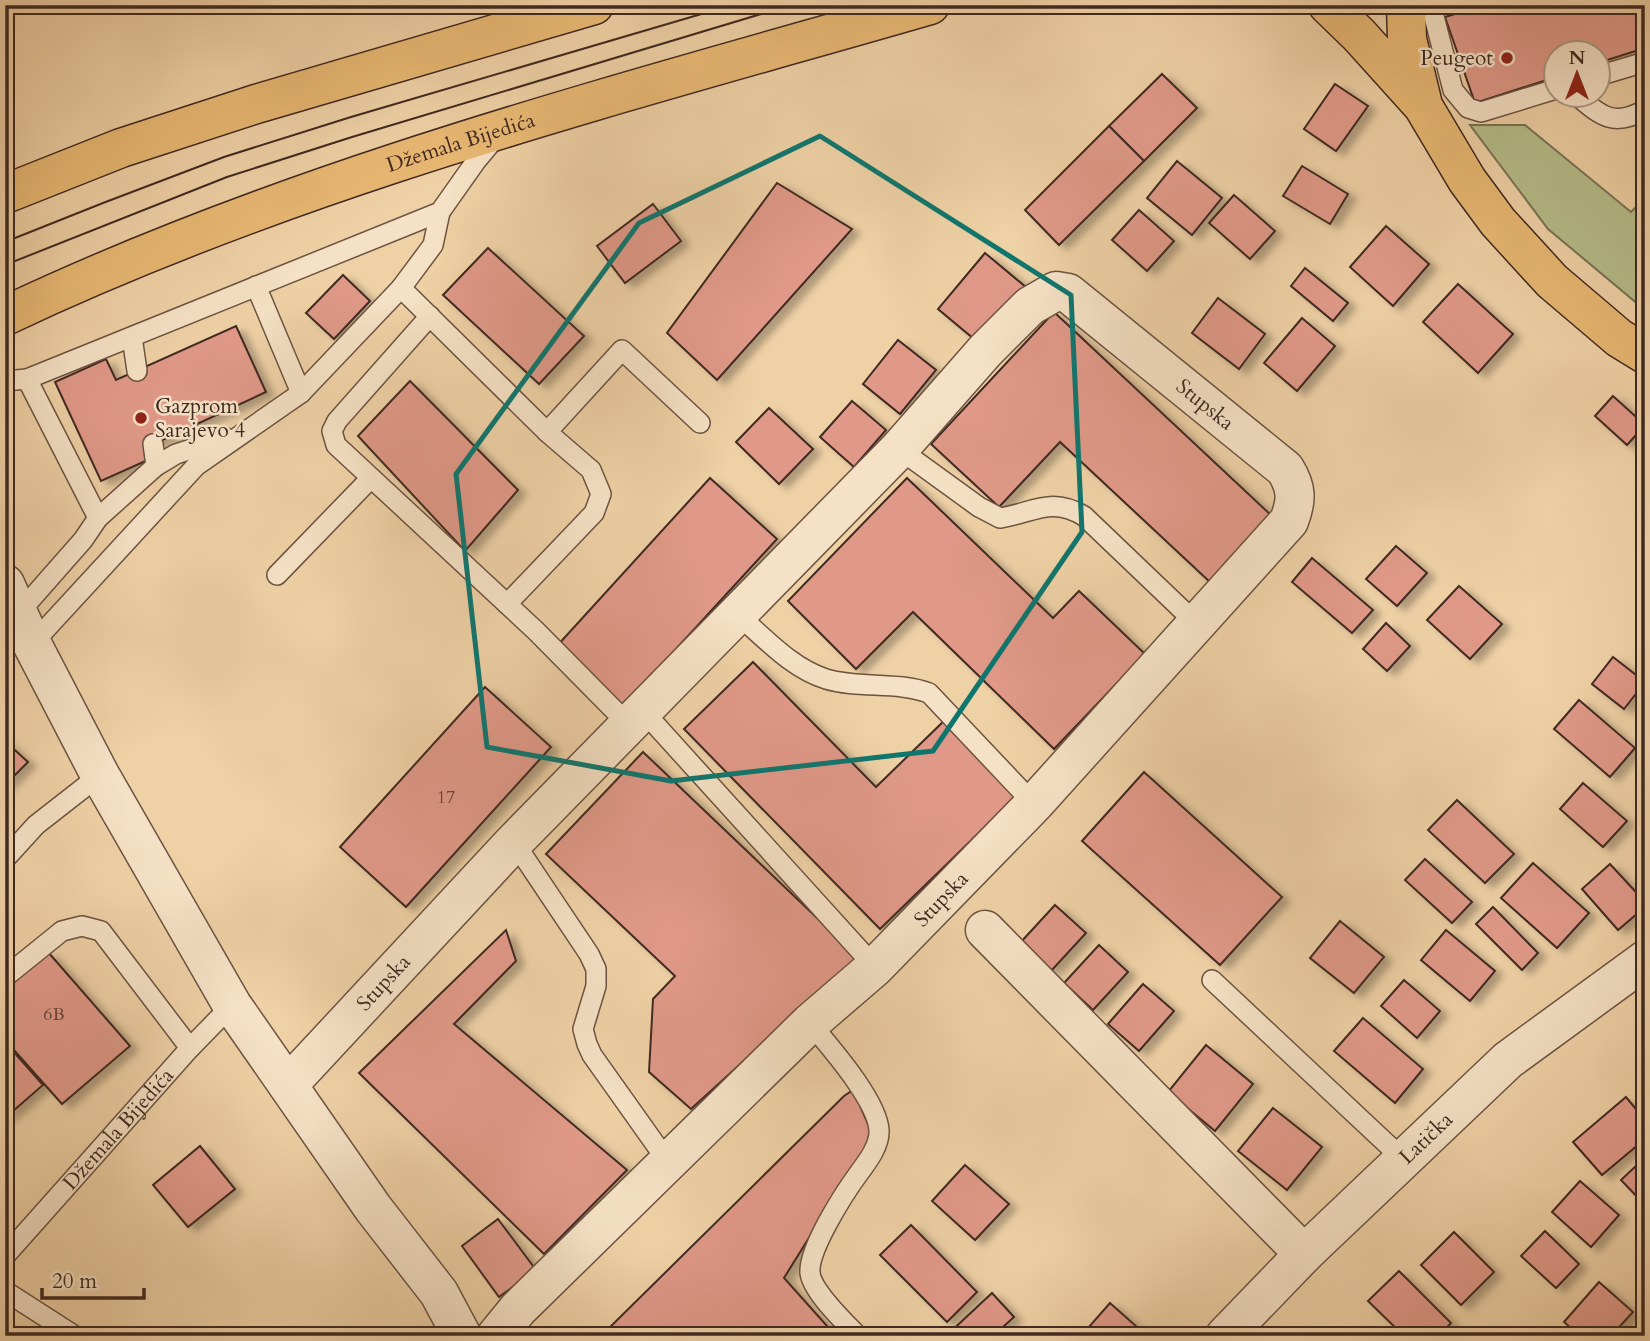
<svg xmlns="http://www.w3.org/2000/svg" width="1650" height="1341" viewBox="0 0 1650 1341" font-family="Cardo,serif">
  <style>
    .green { fill: #b5bd8a; stroke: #7a7356; stroke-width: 2 }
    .building { fill: #e09988; stroke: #402921; stroke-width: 2; filter: url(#shadow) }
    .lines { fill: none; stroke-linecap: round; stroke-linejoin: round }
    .lane-casing { stroke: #6c5342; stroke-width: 22 }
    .street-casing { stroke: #6c5342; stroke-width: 41 }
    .primary-casing { stroke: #402921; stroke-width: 41 }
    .lane { stroke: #f5e1c5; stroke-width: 19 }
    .street { stroke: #f5e1c5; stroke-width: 38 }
    .primary { stroke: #e8b873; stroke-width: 38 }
    .tram { stroke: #402921; stroke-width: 2 }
    .marked { fill: none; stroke: #0f766e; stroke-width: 5; stroke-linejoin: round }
    .poi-dot { fill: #8f2418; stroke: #f5e1c5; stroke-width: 2.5 }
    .labels { text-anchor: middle; stroke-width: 5; stroke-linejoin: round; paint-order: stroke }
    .number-label { font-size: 18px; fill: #68453b }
    .poi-label { font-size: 21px; fill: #402921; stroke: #f5e1c5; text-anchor: end }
    .street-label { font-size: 21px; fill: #402921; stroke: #f5e1c5 }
  </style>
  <defs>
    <filter id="shadow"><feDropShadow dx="8" dy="4.5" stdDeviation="3.5" flood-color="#0004"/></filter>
  </defs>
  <rect width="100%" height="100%" fill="#efd1a6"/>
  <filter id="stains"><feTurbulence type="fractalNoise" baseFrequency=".00286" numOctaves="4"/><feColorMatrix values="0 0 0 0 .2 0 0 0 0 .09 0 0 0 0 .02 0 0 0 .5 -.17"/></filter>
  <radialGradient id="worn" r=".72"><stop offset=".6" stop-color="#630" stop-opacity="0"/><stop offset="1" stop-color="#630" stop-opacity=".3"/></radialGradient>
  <path class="green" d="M1470,125H1525L1631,212L1645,198V310L1548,229Z"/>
  <g class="building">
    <path d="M1485,5H1645V48L1598,63V52H1556V77L1475,103L1445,17Z"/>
    <path d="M1162,74L1197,108L1144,161L1109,126Z"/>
    <path d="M1335,84L1368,106L1336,151L1304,129Z"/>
    <path d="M1109,126L1144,161L1059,245L1025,210Z"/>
    <path d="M1177,161L1222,198L1192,235L1147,198Z"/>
    <path d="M1302,166L1348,194L1330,224L1283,196Z"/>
    <path d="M777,183L852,229L717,380L667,333Z"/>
    <path d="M1234,195L1275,231L1250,259L1209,223Z"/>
    <path d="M653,204L681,241L625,283L597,246Z"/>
    <path d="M1139,210L1174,241L1147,271L1112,240Z"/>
    <path d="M1386,226L1429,264L1393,306L1350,267Z"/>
    <path d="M488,248L584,336L539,384L443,295Z"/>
    <path d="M985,253L1027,288L980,344L938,309Z"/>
    <path d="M1305,268L1348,303L1333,321L1291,286Z"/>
    <path d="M343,275L370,301L334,339L306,313Z"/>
    <path d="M1458,284L1513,334L1478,373L1423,322Z"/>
    <path d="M1218,298L1265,334L1239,369L1192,333Z"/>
    <path d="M1054,312L1273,517L1211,583L1060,442L999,507L931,444Z"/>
    <path d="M1302,318L1335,346L1297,391L1264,363Z"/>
    <path d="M236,326L266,392L145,448L150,459L101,481L55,382L106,359L116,380Z"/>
    <path d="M898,340L936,370L900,414L863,384Z"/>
    <path d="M410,381L518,490L465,551L358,436Z"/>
    <path d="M1613,396L1645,425L1627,445L1595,416Z"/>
    <path d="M852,401L886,430L854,467L820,437Z"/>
    <path d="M769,408L813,449L779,484L736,442Z"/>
    <path d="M710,478L777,539L622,708L556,647Z"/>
    <path d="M907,478L1053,618L1079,591L1145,654L1054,749L913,612L856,669L788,601Z"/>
    <path d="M1396,546L1427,573L1397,606L1366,579Z"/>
    <path d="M1312,558L1373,610L1352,633L1292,582Z"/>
    <path d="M1459,586L1502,624L1470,659L1427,620Z"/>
    <path d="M1386,623L1410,646L1387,671L1363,649Z"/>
    <path d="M1613,657L1645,682L1624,709L1592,684Z"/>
    <path d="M753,662L876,787L948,717L1021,792L880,929L684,729Z"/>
    <path d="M485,687L551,747L406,907L340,847Z"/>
    <path d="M1579,700L1635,748L1610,777L1554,729Z"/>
    <path d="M5,741L28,762L5,785Z"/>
    <path d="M643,752L858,957L691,1109L649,1072L653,999L675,976L546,854Z"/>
    <path d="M1144,772L1282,897L1220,965L1082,841Z"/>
    <path d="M1583,783L1627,821L1603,847L1560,809Z"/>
    <path d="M1457,800L1514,854L1485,883L1428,830Z"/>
    <path d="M1425,859L1472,902L1452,923L1405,880Z"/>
    <path d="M1533,863L1589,913L1557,948L1501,898Z"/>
    <path d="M1610,864L1645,902V907L1618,930L1582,889Z"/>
    <path d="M1055,905L1086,933L1051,971L1020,943Z"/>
    <path d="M1493,907L1538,953L1522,970L1476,924Z"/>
    <path d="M1340,921L1384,957L1354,993L1310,958Z"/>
    <path d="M506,930L516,961L454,1024L627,1170L544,1254L359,1073Z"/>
    <path d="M1446,930L1495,971L1470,1001L1421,960Z"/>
    <path d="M1099,945L1128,972L1093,1010L1064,983Z"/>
    <path d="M48,952L130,1046L62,1104L5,1040V988Z"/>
    <path d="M1404,980L1440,1011L1417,1038L1381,1006Z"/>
    <path d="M1143,984L1174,1011L1139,1051L1108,1024Z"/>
    <path d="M1363,1018L1423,1069L1395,1103L1334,1051Z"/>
    <path d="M5,1042L43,1085L5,1118Z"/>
    <path d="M1206,1045L1253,1084L1215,1131L1168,1092Z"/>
    <path d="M853,1090L873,1135L784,1278L836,1336H601L844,1096Z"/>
    <path d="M1626,1097L1645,1120V1139L1602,1175L1573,1142Z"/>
    <path d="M1273,1108L1322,1147L1287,1190L1238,1151Z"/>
    <path d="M200,1146L235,1189L188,1227L153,1185Z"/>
    <path d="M1638,1164L1645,1171V1200L1642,1202L1621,1180Z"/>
    <path d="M965,1165L1009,1204L975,1240L932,1201Z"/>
    <path d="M1580,1181L1619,1215L1591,1247L1552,1212Z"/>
    <path d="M498,1219L536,1270L499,1297L462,1246Z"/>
    <path d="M911,1225L977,1292L947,1322L880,1255Z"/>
    <path d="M1545,1231L1579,1264L1556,1288L1521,1256Z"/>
    <path d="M1454,1232L1494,1272L1461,1305L1421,1265Z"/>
    <path d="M1399,1271L1451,1323L1439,1336H1404L1368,1301Z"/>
    <path d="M1599,1282L1633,1312L1611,1336H1580L1564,1322Z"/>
    <path d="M992,1293L1014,1317L993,1336H946Z"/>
    <path d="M1110,1303L1147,1336H1081Z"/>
  </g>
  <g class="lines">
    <defs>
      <g id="lane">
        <path d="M1431,5L1453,90L1468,108L1481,112L1556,89"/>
        <path d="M1598,76L1645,62"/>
        <path d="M1575,94C1600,115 1612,128 1645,110"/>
        <path d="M256,286L301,393"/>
        <path d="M401,288L547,432L622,350L700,423"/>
        <path d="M430,316L337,421L332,431L336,445L536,631L629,725"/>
        <path d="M132,337L137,371"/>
        <path d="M27,379L98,518"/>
        <path d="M5,381L27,379L440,212L476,161L497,136"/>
        <path d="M153,444L156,466"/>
        <path d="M899,449L979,507L1000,518C1033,513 1051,496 1084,516L1196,623"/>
        <path d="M277,575L371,478"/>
        <path d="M507,604L594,513L601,494L591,470L547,432"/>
        <path d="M17,615L83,540L98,518L156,466L176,454L226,438"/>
        <path d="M738,615C765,638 791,668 826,679C859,689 897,681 929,693L1034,804"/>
        <path d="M32,644L196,466L301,393L401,288L433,245L440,212"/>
        <path d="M644,712L875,967"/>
        <path d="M514,842L589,954L596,969V986L583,1029L587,1044L592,1055L668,1162"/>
        <path d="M5,859L36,825L100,775"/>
        <path d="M5,977L62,931L82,926L101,931L190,1048"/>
        <path d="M1212,980L1403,1159"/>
        <path d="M810,1023C830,1047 877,1100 879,1130C880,1145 868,1161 859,1173C845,1192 808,1249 810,1273C812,1291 845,1323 858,1336"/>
        <path id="s1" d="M5,1256L190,1048L232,1005"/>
        <path d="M5,1291L75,1336"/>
      </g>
      <g id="street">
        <path d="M5,584L32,644L100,775L232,1005L373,1208L439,1293L462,1336"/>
        <path d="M985,930L1304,1254"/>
        <path id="s2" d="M288,1085L514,842L899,449L985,351L1030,306L1056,291L1068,293L1285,469C1297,488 1297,500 1289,521L1034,804L875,967L810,1023L518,1309L496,1336"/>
        <path id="s3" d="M1225,1336L1304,1254L1508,1060L1645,960"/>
      </g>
      <g id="primary">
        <path d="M1328,5L1359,35L1423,106L1467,180L1498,222L1552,281L1619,338L1645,354"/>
        <path d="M1406,5L1407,39L1422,101"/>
        <path d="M5,194L121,148L256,104L594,5"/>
        <path id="s4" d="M5,316C300,176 618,95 930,5"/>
      </g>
    </defs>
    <use href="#lane" class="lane-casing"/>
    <use href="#street" class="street-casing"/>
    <use href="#primary" class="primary-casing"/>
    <use href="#lane" class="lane"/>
    <use href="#street" class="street"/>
    <use href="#primary" class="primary"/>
    <g class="tram">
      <path d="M5,242L103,203L224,157L351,117L732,5"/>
      <path d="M5,265L227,177L352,137L791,5"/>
    </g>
  </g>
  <path class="marked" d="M820,136L1071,295L1082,532L933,751L671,781L487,747L456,474L639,223Z"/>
  <g class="poi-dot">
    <circle cx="1507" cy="58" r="7"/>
    <circle cx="141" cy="418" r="7"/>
  </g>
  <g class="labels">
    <g class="number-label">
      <text x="446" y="803">17</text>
      <text x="54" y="1020">6B</text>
    </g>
    <g class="poi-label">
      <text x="1493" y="65">Peugeot</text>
      <text x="155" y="413" text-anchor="start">Gazprom<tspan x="155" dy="24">Sarajevo 4</tspan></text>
    </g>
    <g class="street-label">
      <text dy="7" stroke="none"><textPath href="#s4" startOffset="488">Džemala Bijedića</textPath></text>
      <text dy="7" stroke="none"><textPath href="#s2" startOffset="1295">Stupska</textPath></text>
      <text transform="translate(941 899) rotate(-46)" y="7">Stupska</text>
      <text dy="7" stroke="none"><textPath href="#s2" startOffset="140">Stupska</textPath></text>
      <text dy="7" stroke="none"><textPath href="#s1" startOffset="170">Džemala Bijedića</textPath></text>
      <text dy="7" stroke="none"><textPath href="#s3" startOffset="282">Latička</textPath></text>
    </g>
  </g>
  <rect width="1650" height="1341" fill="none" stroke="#efd1a6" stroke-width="28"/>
  <rect x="7" y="7" width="1636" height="1327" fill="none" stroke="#402921" stroke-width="3.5"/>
  <rect x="14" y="14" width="1622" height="1313" fill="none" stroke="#402921" stroke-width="2"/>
  <g transform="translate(1577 74)"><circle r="33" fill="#f5e1c5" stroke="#ad9783" stroke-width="2"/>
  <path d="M0-5L12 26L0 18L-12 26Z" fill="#8f2418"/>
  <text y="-10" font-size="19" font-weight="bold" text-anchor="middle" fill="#402921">N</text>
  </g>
  <path d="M42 1288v10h102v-10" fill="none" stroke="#402921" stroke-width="3.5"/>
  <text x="52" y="1288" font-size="21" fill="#402921" stroke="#f5e1c5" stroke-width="5" paint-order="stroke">20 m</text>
  <rect width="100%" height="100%" filter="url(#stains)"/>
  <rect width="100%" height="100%" fill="url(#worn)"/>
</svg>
